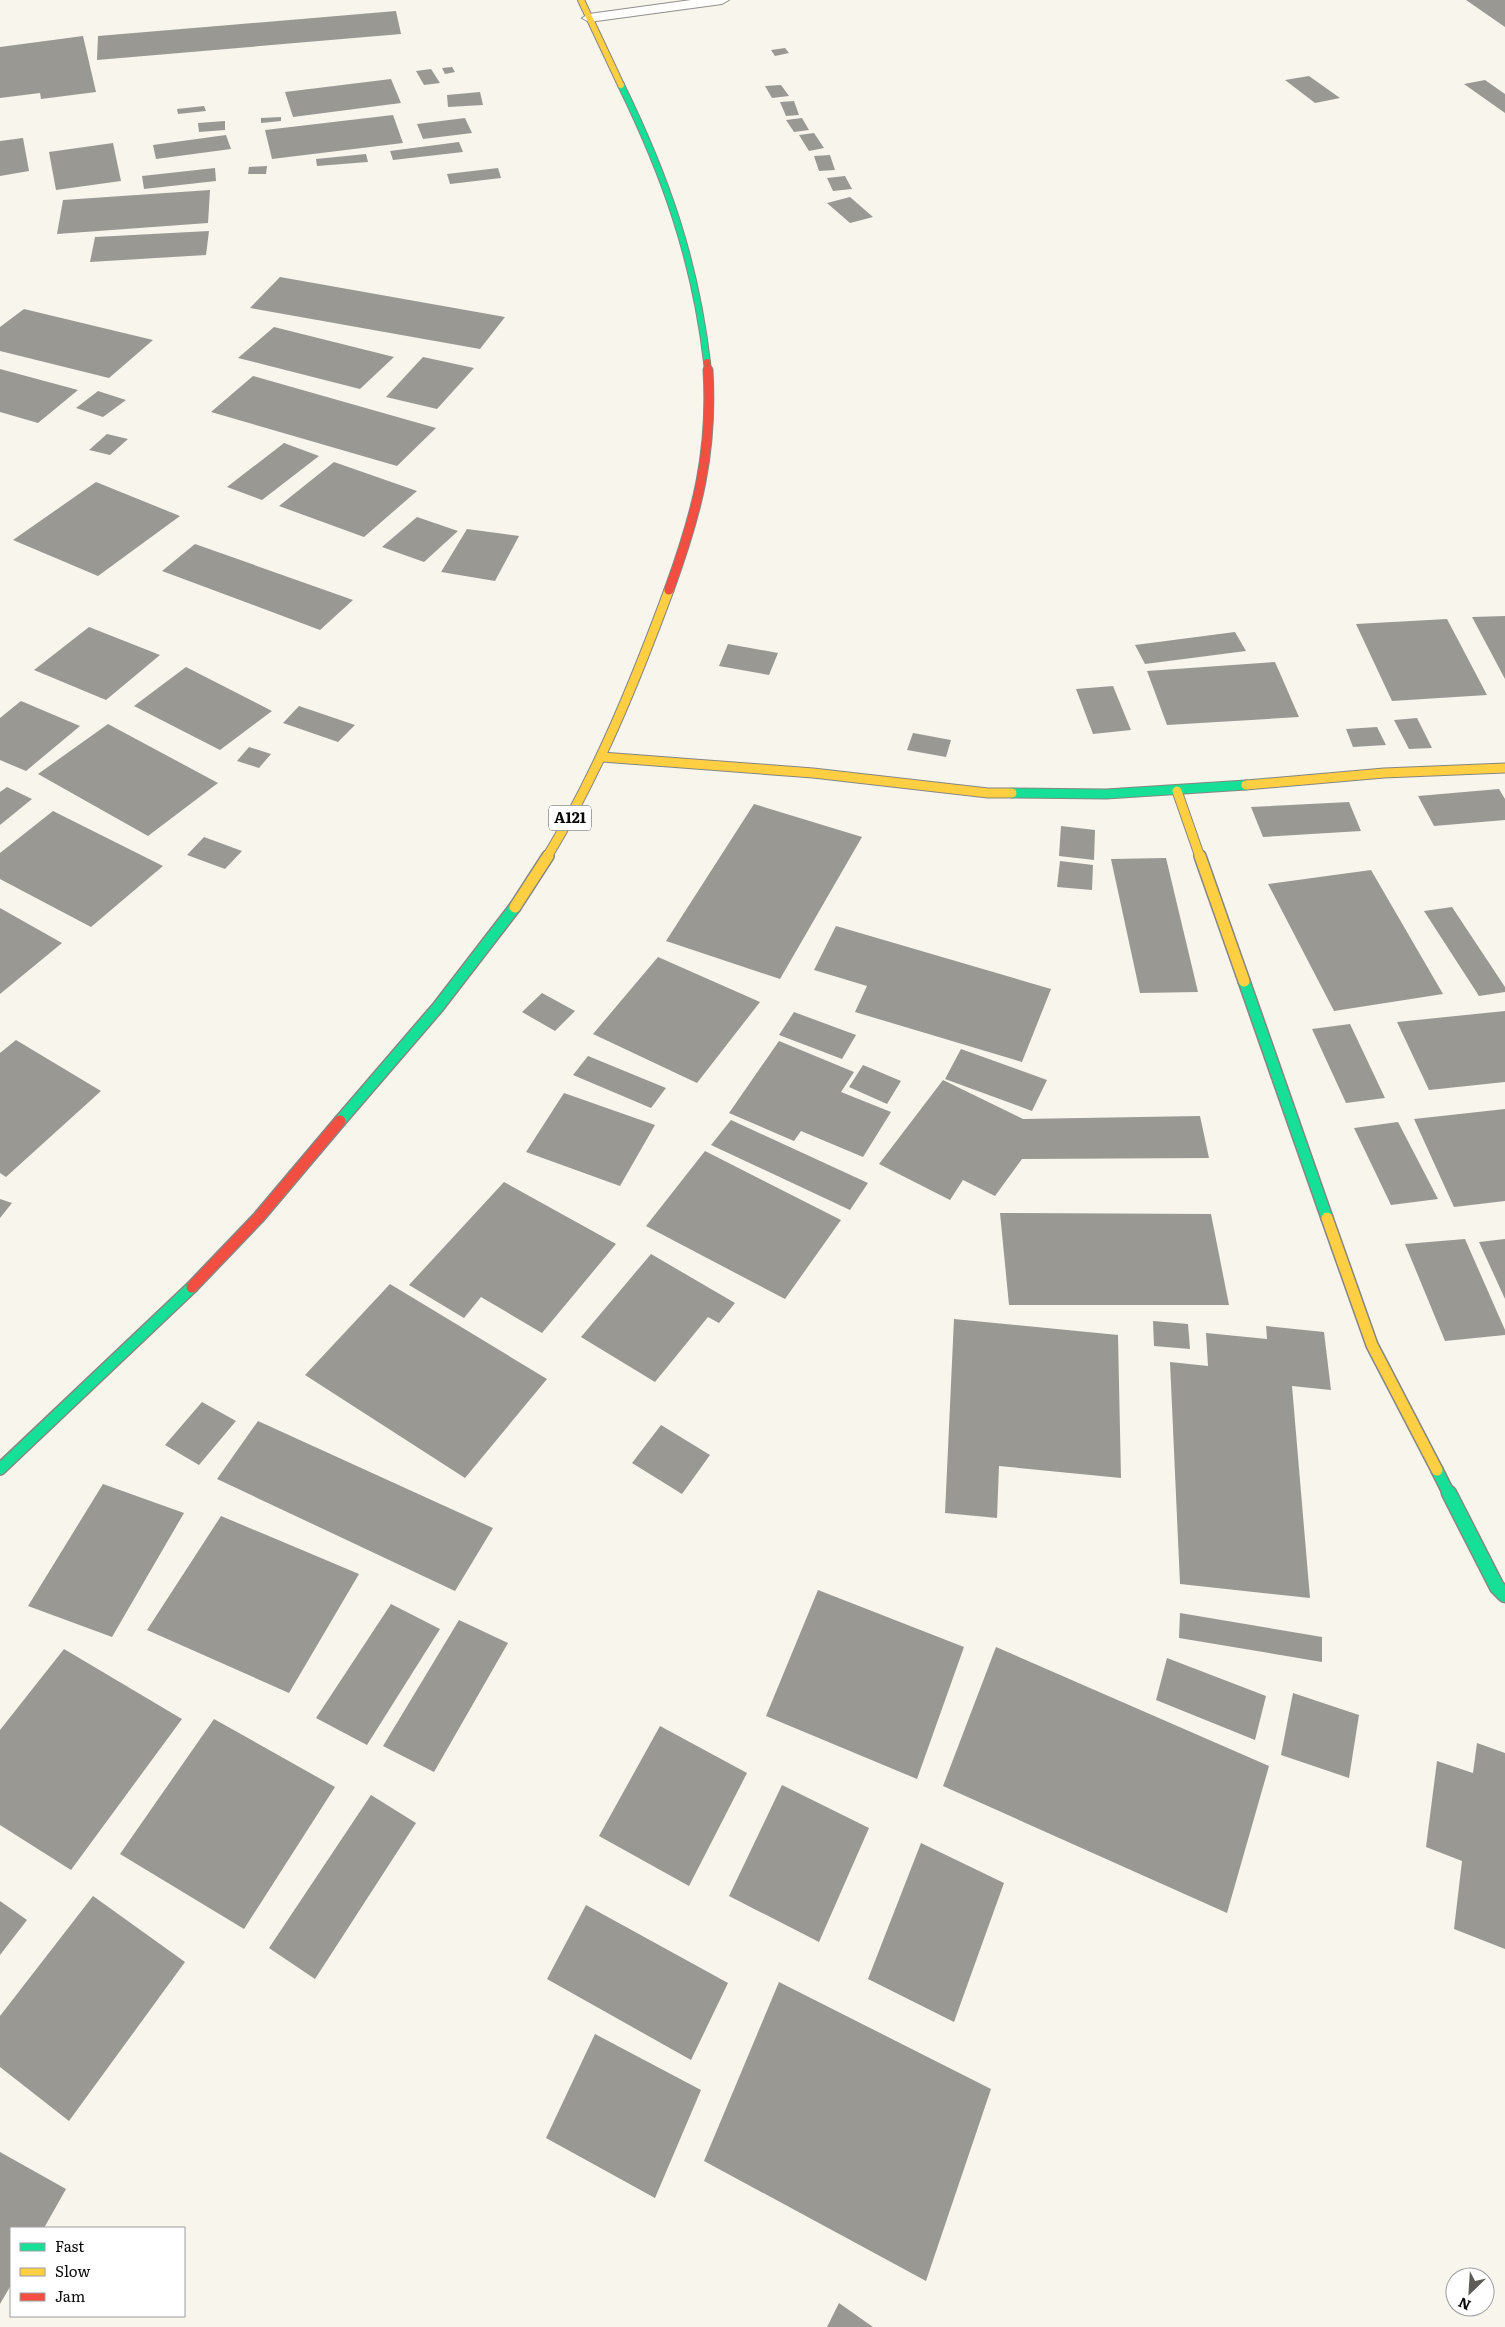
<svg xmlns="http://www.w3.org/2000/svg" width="1505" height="2327" viewBox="0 0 1505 2327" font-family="Literata,serif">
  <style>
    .building { fill: #9a9893 }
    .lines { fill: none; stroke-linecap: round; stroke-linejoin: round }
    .lane-casing { stroke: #918f8c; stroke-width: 2 }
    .fast-far3-casing { stroke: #878682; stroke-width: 8 }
    .fast-far2-casing { stroke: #878682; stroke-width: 11 }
    .fast-far1-casing { stroke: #878682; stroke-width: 14 }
    .fast-casing { stroke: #878682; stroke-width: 17 }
    .slow-far2-casing { stroke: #878682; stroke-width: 8 }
    .slow-far1-casing { stroke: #878682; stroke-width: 11 }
    .slow-casing { stroke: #878682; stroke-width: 14 }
    .jam-far2-casing { stroke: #878682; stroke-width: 8 }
    .jam-far1-casing { stroke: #878682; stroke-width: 11 }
    .jam-casing { stroke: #878682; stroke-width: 14 }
    .lane { fill: #fefefc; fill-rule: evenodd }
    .fast-far3 { stroke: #16e098; stroke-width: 6 }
    .fast-far2 { stroke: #16e098; stroke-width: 9 }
    .fast-far1 { stroke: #16e098; stroke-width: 11 }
    .fast { stroke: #16e098; stroke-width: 14 }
    .slow-far2 { stroke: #ffcf43; stroke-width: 6 }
    .slow-far1 { stroke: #ffcf43; stroke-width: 9 }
    .slow { stroke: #ffcf43; stroke-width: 11 }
    .jam-far2 { stroke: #f24e42; stroke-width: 6 }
    .jam-far1 { stroke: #f24e42; stroke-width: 9 }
    .jam { stroke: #f24e42; stroke-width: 11 }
    .labels { text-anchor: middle; stroke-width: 5; stroke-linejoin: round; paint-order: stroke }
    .shield { fill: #fff; stroke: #535353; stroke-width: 1 }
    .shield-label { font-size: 15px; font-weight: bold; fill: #090909 }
  </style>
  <rect width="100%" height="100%" fill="#f8f5ed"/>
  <g class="building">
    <path d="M1466,0H1505V27Z"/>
    <path d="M396,11L401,34L97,60L98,36Z"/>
    <path d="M83,36L96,92L41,99L40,93L0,98V47Z"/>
    <path d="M785,48L789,53L775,56L771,50Z"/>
    <path d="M452,67L455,72L445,74L442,68Z"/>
    <path d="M431,69L440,83L424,85L416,71Z"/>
    <path d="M1309,76L1340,98L1315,103L1285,80Z"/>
    <path d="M391,79L401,103L293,117L285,92Z"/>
    <path d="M1485,80L1505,94V113L1464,84Z"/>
    <path d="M781,85L789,96L772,98L765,86Z"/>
    <path d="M480,92L483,105L448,107L447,95Z"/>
    <path d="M794,101L799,115L786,116L780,102Z"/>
    <path d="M204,106L206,111L178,114L177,109Z"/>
    <path d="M393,115L403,143L272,159L265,130Z"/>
    <path d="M281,117V121L261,123V118Z"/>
    <path d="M465,118L472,133L423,139L417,124Z"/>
    <path d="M802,118L809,130L794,132L786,120Z"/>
    <path d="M225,121V130L199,132L198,123Z"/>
    <path d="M814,133L824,148L809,151L799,135Z"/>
    <path d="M226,135L231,149L156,159L153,145Z"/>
    <path d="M23,138L29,171L0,176V141Z"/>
    <path d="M459,142L463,152L393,160L390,151Z"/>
    <path d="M113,143L121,181L56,190L49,152Z"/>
    <path d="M366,154L368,162L317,166L316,159Z"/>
    <path d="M830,155L835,170L819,171L814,156Z"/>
    <path d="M267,166L266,174H248L249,167Z"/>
    <path d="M215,168L216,181L144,189L142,176Z"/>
    <path d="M498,168L501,178L450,184L447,174Z"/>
    <path d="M845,176L852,189L833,191L827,178Z"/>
    <path d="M210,190L208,223L57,234L63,200Z"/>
    <path d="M850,197L873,217L850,223L827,203Z"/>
    <path d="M209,231L206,255L90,262L95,237Z"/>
    <path d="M280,277L505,317L480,349L250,308Z"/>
    <path d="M24,309L153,340L109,378L0,351V327Z"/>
    <path d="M274,327L394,357L360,389L238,358Z"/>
    <path d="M423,357L474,368L437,409L386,397Z"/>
    <path d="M0,369L78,390L38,423L0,412Z"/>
    <path d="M253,376L436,428L397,466L211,412Z"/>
    <path d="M98,391L126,400L103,417L76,408Z"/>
    <path d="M107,434L128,439L110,455L89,450Z"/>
    <path d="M284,443L319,456L262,500L227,487Z"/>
    <path d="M334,462L417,491L364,537L279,506Z"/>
    <path d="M96,482L180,516L98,576L13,540Z"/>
    <path d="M417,517L458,531L424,562L382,547Z"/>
    <path d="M467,529L519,536L495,581L441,572Z"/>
    <path d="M195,544L353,600L320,630L162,571Z"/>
    <path d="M1505,616V679L1472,617Z"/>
    <path d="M1447,619L1487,695L1392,701L1356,624Z"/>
    <path d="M89,627L160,655L106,700L34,670Z"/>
    <path d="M1235,632L1246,651L1145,664L1135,645Z"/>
    <path d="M728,644L778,653L769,675L719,666Z"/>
    <path d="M1275,662L1299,717L1167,725L1147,671Z"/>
    <path d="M186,667L272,711L220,750L134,706Z"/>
    <path d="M1113,686L1131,730L1093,734L1076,689Z"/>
    <path d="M21,701L80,726L26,771L0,760V718Z"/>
    <path d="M299,706L355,725L338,742L283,723Z"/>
    <path d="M1417,718L1432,748L1409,749L1394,720Z"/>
    <path d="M108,724L218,783L148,836L38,774Z"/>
    <path d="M1377,727L1386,745L1353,747L1346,729Z"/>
    <path d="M913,733L951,740L946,757L907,750Z"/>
    <path d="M249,747L271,754L259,768L237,761Z"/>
    <path d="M7,787L32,799L0,825V792Z"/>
    <path d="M1499,789L1505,799V820L1434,826L1418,796Z"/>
    <path d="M1349,802L1361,831L1263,837L1251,807Z"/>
    <path d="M754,804L862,837L780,979L666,941Z"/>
    <path d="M53,811L163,866L91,927L0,879V853Z"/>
    <path d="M1061,826L1095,830L1094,860L1059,856Z"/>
    <path d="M204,837L242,851L225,869L187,855Z"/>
    <path d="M1166,858L1198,992L1140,993L1111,859Z"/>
    <path d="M1060,861L1093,865L1092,890L1057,887Z"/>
    <path d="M1371,870L1443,994L1334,1011L1268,884Z"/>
    <path d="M1452,907L1505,987V992L1479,996L1424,911Z"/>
    <path d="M0,908L62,943L0,994Z"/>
    <path d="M836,926L1051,989L1022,1062L855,1012L867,986L814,970Z"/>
    <path d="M658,957L760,1002L697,1083L593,1034Z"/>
    <path d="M542,993L575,1011L555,1031L522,1012Z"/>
    <path d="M1505,1011V1082L1429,1090L1397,1022Z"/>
    <path d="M794,1012L856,1035L842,1059L779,1035Z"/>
    <path d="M1350,1024L1385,1098L1346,1103L1312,1029Z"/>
    <path d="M16,1040L101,1091L6,1177L0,1173V1053Z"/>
    <path d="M779,1041L854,1072L841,1092L891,1112L863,1157L801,1131L794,1141L729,1113Z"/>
    <path d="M961,1049L1047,1080L1032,1111L945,1079Z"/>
    <path d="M588,1056L666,1088L651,1108L573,1075Z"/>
    <path d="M863,1065L901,1081L887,1104L849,1087Z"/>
    <path d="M943,1080L1023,1119L1200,1116L1209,1158L1022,1159L995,1196L963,1180L950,1200L879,1164Z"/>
    <path d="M564,1093L655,1125L620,1186L526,1152Z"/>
    <path d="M1505,1109V1201L1454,1207L1414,1119Z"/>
    <path d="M731,1120L868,1183L850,1210L711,1145Z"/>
    <path d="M1398,1122L1438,1199L1391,1205L1354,1128Z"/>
    <path d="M705,1151L841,1220L785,1299L646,1226Z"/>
    <path d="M504,1182L616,1244L542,1333L481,1297L464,1318L409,1285Z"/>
    <path d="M0,1199L12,1203L0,1218Z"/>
    <path d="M1000,1213L1211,1214L1229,1305H1009Z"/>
    <path d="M1465,1239L1505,1330V1335L1445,1341L1405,1244Z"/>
    <path d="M1505,1239V1299L1479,1242Z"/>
    <path d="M651,1254L735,1303L719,1323L708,1317L655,1382L581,1337Z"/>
    <path d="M390,1284L547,1379L465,1478L305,1375Z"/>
    <path d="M954,1319L1118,1335L1121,1478L999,1466L997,1518L945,1513Z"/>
    <path d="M1153,1321L1188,1324L1190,1349L1154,1346Z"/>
    <path d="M1266,1326L1324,1332L1331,1390L1292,1386L1310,1598L1180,1584L1170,1362L1208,1366L1206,1333L1267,1339Z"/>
    <path d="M202,1402L236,1421L199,1465L165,1445Z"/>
    <path d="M258,1421L493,1528L455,1591L217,1479Z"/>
    <path d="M661,1425L710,1455L682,1494L632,1463Z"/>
    <path d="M103,1484L184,1513L112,1637L28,1606Z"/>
    <path d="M221,1516L359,1574L289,1693L147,1630Z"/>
    <path d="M818,1590L964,1647L917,1779L766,1716Z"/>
    <path d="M391,1604L440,1629L367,1745L316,1718Z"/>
    <path d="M1180,1613L1322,1637V1662L1179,1638Z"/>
    <path d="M459,1620L508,1643L434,1772L383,1746Z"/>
    <path d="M996,1647L1269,1766L1227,1913L943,1786Z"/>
    <path d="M64,1649L182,1719L71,1870L0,1825V1730Z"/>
    <path d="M1167,1658L1266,1696L1255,1740L1156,1700Z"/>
    <path d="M1293,1693L1359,1715L1349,1778L1281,1755Z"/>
    <path d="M214,1719L335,1787L244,1929L120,1854Z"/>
    <path d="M660,1726L747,1773L689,1886L599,1836Z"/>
    <path d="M1477,1743L1505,1753V1949L1454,1929L1462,1861L1426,1847L1437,1761L1473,1773Z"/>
    <path d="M782,1785L869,1828L819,1942L729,1896Z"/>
    <path d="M371,1795L416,1823L315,1979L269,1948Z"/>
    <path d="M921,1843L1004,1883L954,2022L868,1979Z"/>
    <path d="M93,1896L185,1962L69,2121L0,2067V2016Z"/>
    <path d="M0,1901L27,1920L0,1955Z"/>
    <path d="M586,1905L728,1983L691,2060L547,1979Z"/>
    <path d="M779,1982L991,2089L926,2281L704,2161Z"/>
    <path d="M595,2034L701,2090L655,2198L546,2138Z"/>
    <path d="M0,2152L66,2189L44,2228H11V2285L0,2304Z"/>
    <path d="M839,2303L873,2327H827Z"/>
  </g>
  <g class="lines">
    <defs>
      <path id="lane" d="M691,0H729L722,4L589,22L582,18L589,14Z"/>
      <path id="fast-far3" d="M621,85C666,177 695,260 707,362"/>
      <path id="fast-far2" d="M1012,793L1106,794L1246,785"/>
      <g id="fast-far1">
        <path d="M1244,981L1327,1218"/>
        <path d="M340,1121L438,1007L515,907"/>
        <path d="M0,1469L192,1287"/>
        <path d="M1437,1470L1449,1494"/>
      </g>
      <path id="fast" d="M1449,1493L1497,1587L1505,1595"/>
      <path id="slow-far2" d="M581,0L621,85"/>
      <g id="slow-far1">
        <path d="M602,757L813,773L988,793H1012"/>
        <path d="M1246,785L1384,773L1505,768"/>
        <path d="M1177,791L1200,857"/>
        <path d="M547,857C598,773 635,682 669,590"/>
      </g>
      <g id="slow">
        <path d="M1200,856L1244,981"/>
        <path d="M515,907L548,856"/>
        <path d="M1327,1218L1372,1345L1437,1470"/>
      </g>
      <path id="jam-far2" d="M707,362L708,371"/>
      <path id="jam-far1" d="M669,590C697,513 713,453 708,370"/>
      <path id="jam" d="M192,1287L259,1217L340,1121"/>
    </defs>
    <use href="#lane" class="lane-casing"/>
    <use href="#fast-far3" class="fast-far3-casing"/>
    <use href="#fast-far2" class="fast-far2-casing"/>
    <use href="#fast-far1" class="fast-far1-casing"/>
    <use href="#fast" class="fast-casing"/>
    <use href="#slow-far2" class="slow-far2-casing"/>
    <use href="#slow-far1" class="slow-far1-casing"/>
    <use href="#slow" class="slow-casing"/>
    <use href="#jam-far2" class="jam-far2-casing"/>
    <use href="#jam-far1" class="jam-far1-casing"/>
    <use href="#jam" class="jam-casing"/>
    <use href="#lane" class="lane"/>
    <use href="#fast-far3" class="fast-far3"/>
    <use href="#fast-far2" class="fast-far2"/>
    <use href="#fast-far1" class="fast-far1"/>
    <use href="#fast" class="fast"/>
    <use href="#slow-far2" class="slow-far2"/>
    <use href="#slow-far1" class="slow-far1"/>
    <use href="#slow" class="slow"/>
    <use href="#jam-far2" class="jam-far2"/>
    <use href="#jam-far1" class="jam-far1"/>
    <use href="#jam" class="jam"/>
  </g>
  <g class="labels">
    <rect class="shield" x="549" y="805.5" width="42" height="25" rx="4"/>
    <g class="shield-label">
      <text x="570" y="823">A121</text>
    </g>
  </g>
  <rect x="10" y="2227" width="175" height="90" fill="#ffffff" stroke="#9d9d9d"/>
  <rect x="20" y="2243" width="25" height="8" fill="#16e098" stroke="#9d9d9d"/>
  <text x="55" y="2252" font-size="15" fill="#090909">Fast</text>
  <rect x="20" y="2268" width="25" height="8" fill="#ffcf43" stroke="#9d9d9d"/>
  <text x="55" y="2277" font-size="15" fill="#090909">Slow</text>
  <rect x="20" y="2293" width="25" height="8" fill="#f24e42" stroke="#9d9d9d"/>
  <text x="55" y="2302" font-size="15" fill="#090909">Jam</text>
  <g transform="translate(1470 2292) rotate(205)"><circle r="24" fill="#ffffff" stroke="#9d9d9d"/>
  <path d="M0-4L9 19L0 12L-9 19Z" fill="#5d5c59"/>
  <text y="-8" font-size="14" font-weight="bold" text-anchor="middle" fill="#090909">N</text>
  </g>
</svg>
